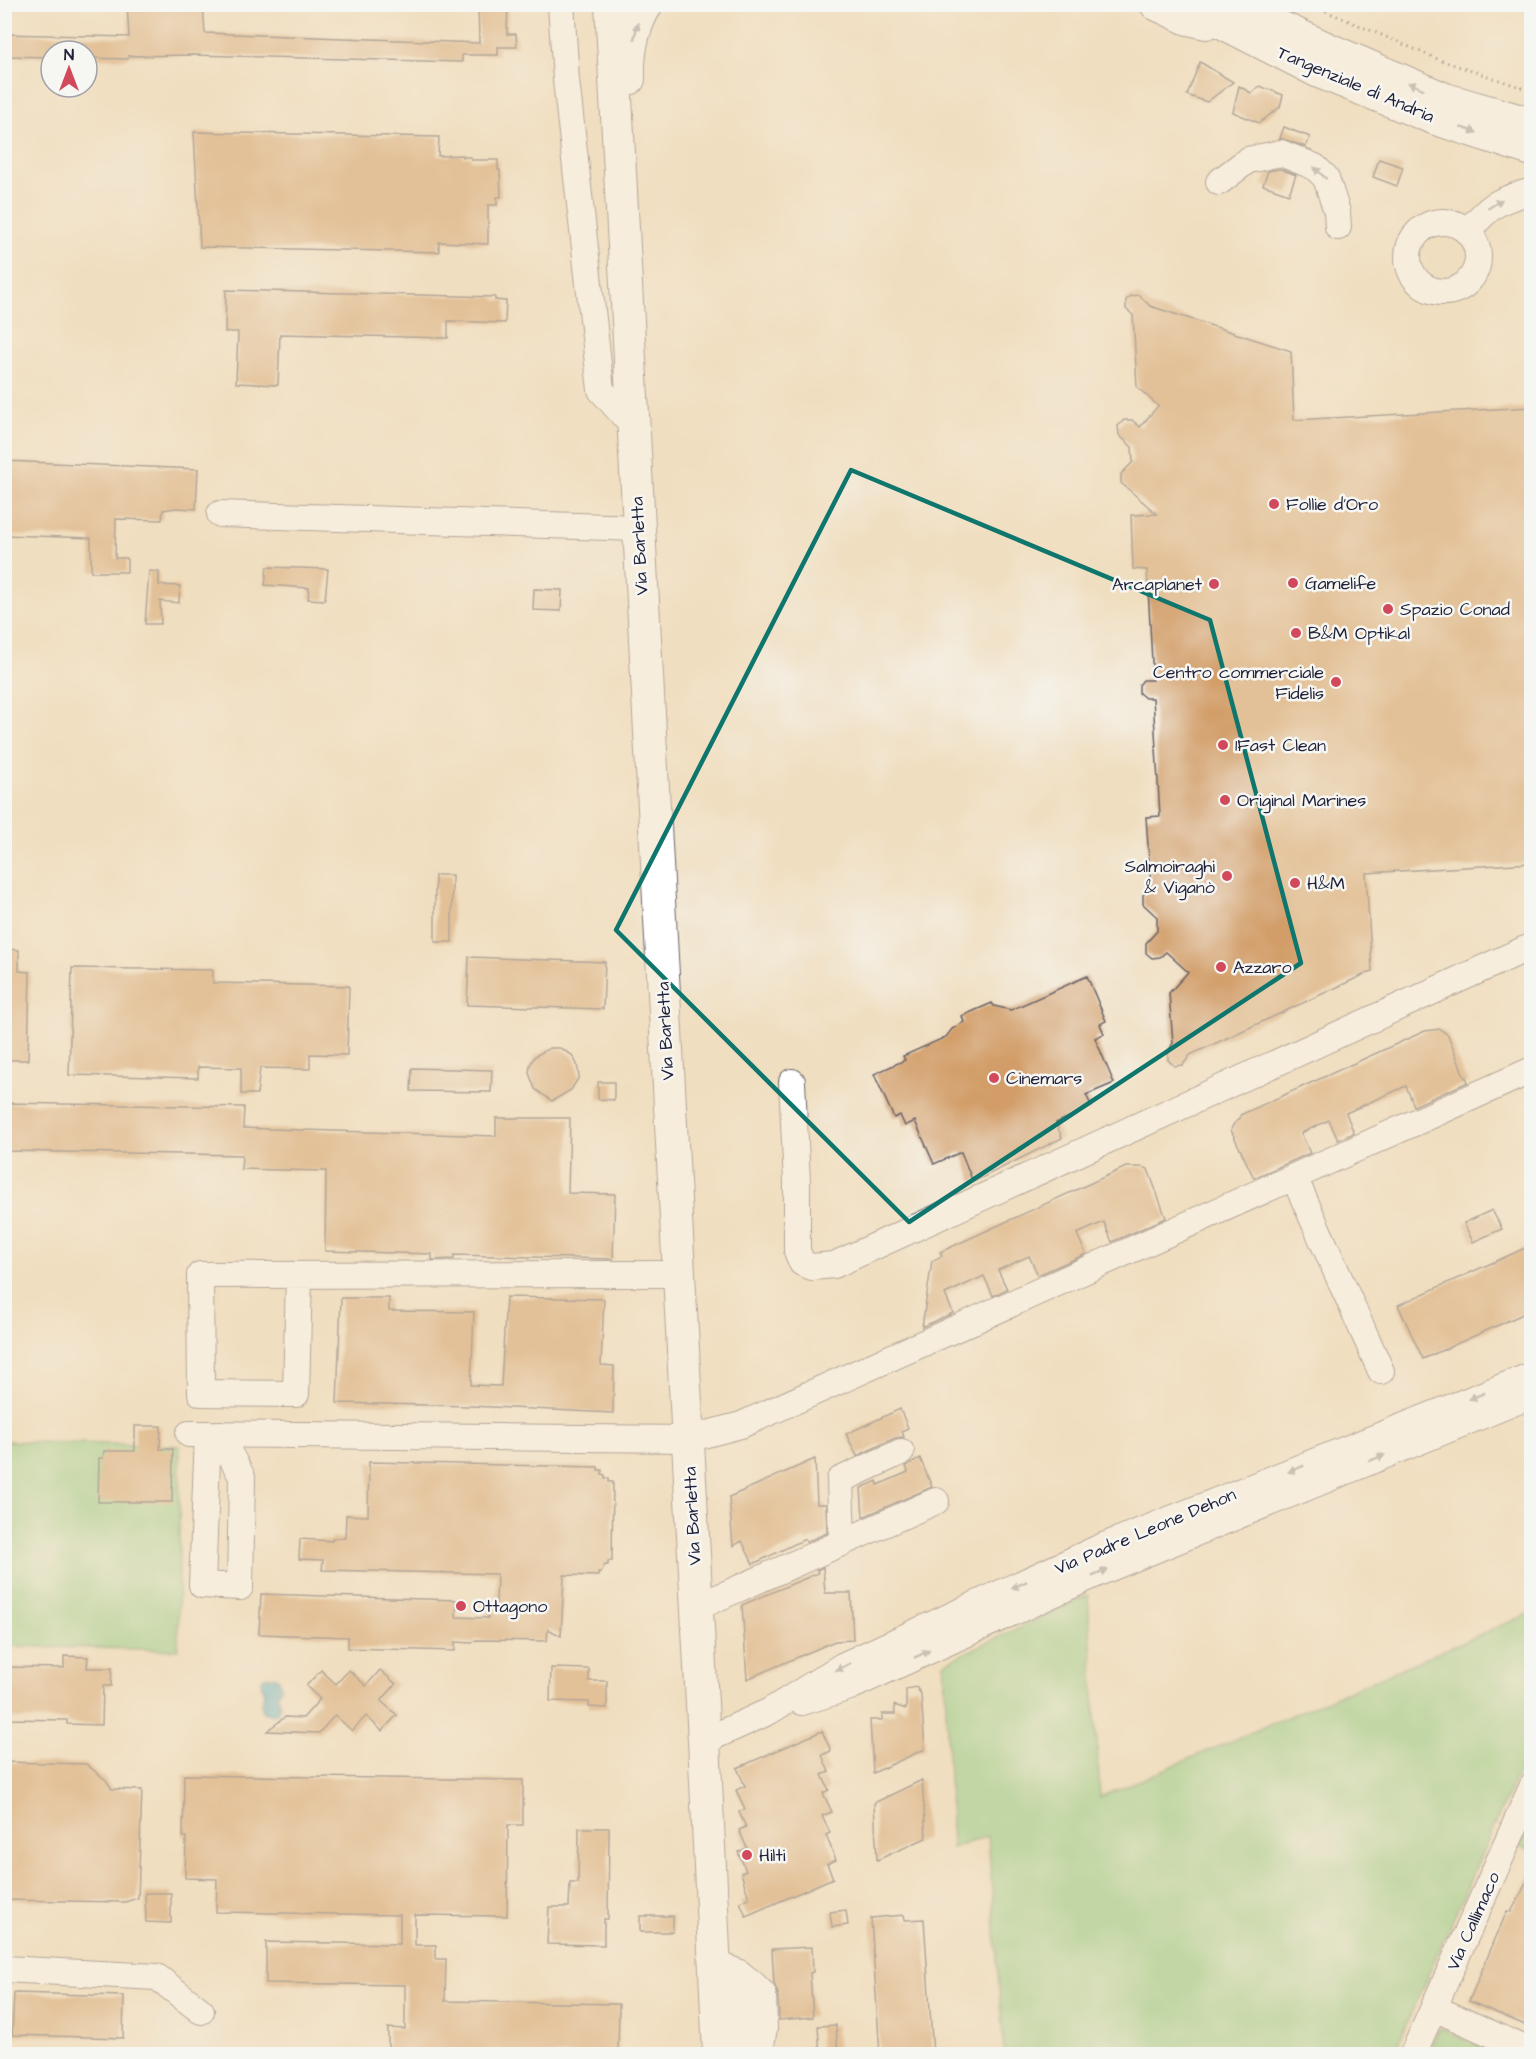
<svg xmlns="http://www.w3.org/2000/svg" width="1536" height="2059" viewBox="0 0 1536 2059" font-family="'Architects Daughter',sans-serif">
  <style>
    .green { fill: #8bcd85; stroke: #567860; stroke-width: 1.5 }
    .water { fill: #42a8c2; stroke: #32657e; stroke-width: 1.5 }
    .building { fill: #d29d68 }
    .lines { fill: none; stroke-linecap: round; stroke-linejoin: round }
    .minor-casing { stroke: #6a646a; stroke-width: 28 }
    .major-casing { stroke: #6a646a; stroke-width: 34 }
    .path { stroke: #6a646a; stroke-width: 3; stroke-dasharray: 1.5 4.5; stroke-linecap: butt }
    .minor { stroke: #fff; stroke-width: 26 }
    .major { stroke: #fff; stroke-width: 32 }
    .oneway { fill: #9c9ca7 }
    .marked { fill: none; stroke: #0f766e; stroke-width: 4.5; stroke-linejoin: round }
    .poi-dot { fill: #d1495b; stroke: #f6f6f2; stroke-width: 2 }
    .labels { text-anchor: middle; stroke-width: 5; stroke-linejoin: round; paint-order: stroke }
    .street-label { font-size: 18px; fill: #22223b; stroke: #f6f6f2 }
    .poi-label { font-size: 18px; fill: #22223b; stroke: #f6f6f2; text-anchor: start }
  </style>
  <rect width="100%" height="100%" fill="#f6f6f2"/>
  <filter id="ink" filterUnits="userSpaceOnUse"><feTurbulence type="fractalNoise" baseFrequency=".0167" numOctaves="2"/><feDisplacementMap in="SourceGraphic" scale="12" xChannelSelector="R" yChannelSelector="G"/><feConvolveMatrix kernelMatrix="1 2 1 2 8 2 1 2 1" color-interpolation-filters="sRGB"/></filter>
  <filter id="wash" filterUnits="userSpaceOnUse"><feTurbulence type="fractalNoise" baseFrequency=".008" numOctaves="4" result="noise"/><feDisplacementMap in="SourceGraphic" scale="24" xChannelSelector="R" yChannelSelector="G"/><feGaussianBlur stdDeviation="1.35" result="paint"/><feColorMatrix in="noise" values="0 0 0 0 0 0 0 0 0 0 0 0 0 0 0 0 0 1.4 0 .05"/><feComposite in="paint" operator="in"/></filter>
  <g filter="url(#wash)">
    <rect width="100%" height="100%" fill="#f0dec0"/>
    <g class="green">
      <path d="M5,1441L180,1446L178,1650L5,1646Z"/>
      <path d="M1088,1595L1100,1797L1531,1613V1743L1393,2054H1004L988,1836L952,1848L944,1663Z"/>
      <path d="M1531,1819V1851L1519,1846Z"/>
      <path d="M1439,2028L1498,2054H1427Z"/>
    </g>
    <path class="water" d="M274,1676L279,1679L281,1688L277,1695L280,1705L277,1713L272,1715L263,1712L261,1703L264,1694L261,1682L264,1677Z"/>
    <g id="blocks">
      <g class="building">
        <path d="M127,4H203L205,33L479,43L478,4H508L507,34H516L517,47H498V55H462V62L192,55L128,56V59L87,58V51H51V57L4,56V34L129,37Z"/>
        <path d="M1200,62L1233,82L1207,102L1187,95Z"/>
        <path d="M1239,86L1251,93L1260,86L1283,95L1280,107L1259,123L1233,112Z"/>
        <path d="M1284,127L1310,137L1306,147L1280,138Z"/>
        <path d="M194,132L439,137L438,156L463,155V157H471V160H498V170H500L501,197H497V205H488V244L439,242V252L200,247Z"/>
        <path d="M1379,159L1403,167L1397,186L1373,177Z"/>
        <path d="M1280,169L1296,175L1289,194L1263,185L1268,171Z"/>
        <path d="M226,290L495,297V300L506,301L505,323L448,321V338L280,334L278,385L236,383L238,332H225Z"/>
        <path d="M1139,295L1150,306L1291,351L1294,420L1532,407V863L1366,873L1372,971L1190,1055L1183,1065L1174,1066L1168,1060V1052L1173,1043L1169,993L1188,972L1166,952L1160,957L1152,958L1146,953V943L1157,931V917L1143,904V895L1151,888L1146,817L1160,816L1153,698H1145L1139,693V685L1143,680H1153L1147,570L1133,569L1131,515L1157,514L1121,483V474L1133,462L1132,447L1119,435L1118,426L1124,420H1132L1140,427L1158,406L1137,387L1133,315L1126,309V300L1131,296Z"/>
        <path d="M4,461L198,469L196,509L176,508L163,510L162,520L116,519L115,558H127V572H91V538L4,535Z"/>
        <path d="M267,567L328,569L325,600L308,599L309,588L265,585Z"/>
        <path d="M149,571L159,572V585L180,586L179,603L160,601L161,624H145Z"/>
        <path d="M534,589L562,590L561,611L533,610Z"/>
        <rect x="435" y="875" width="17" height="67"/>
        <path d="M4,949L19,950V971L30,972L28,1060H4Z"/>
        <path d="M469,957L605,962L603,1009L467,1005Z"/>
        <path d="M72,968L213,970V983L349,986L347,1055L310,1054V1069L260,1068L257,1094H241V1068L198,1067V1078L69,1075Z"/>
        <path d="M1087,976L1106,1021L1100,1024L1104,1034L1095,1038L1114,1083L1086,1095L1092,1107L1056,1123L1062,1138L973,1182L961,1152L934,1164L915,1121L905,1126L900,1115L894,1118L874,1074L905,1060L903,1056L946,1037L952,1029L964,1022L962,1016L992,1003L994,1006L1011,1010Z"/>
        <path d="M1440,1029L1448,1035L1465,1078L1466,1077L1468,1082L1414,1106L1406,1086L1346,1113L1354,1133L1338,1140L1329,1120L1301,1133L1310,1153L1254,1178L1231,1130L1233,1125L1241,1117L1240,1115L1425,1031Z"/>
        <path d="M550,1048H560L572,1055L577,1064L579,1077L571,1090L552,1101L535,1089L529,1073L530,1065L535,1056Z"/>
        <path d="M412,1068L492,1070L491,1092L411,1091Z"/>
        <path d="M598,1082H614V1100L598,1099Z"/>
        <path d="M4,1103L244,1107L243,1128L496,1136V1118H570L568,1193L615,1194L613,1259L454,1255V1259L432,1260V1254L325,1251L326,1171L241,1169L242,1155L4,1151Z"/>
        <path d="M1126,1167H1142L1148,1169L1166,1218L1112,1242L1104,1222L1077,1234L1086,1254L1038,1275L1029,1256L998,1270L1007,1289L993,1296L984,1276L945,1294L953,1313L922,1327L932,1261L942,1256L940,1252Z"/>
        <path d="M1492,1210L1502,1229L1473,1242L1464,1223Z"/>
        <path d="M1532,1245V1310L1423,1359L1398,1305Z"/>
        <path d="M506,1297L604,1299L601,1365L614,1366L613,1413L470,1406L337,1403L341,1298H389V1311L474,1312L471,1385L501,1386Z"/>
        <path d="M900,1409L908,1428L902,1431L904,1437L895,1438L857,1456L846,1434Z"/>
        <path d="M135,1426H161L160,1449H173L172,1502H98L99,1458H103L104,1451H135Z"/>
        <path d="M920,1458L932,1487L863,1517L861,1488L877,1481L878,1485L908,1472L906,1466Z"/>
        <path d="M815,1459L817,1504H826L827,1533L806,1542L805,1539L753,1564L742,1541L733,1546L729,1497Z"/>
        <path d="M369,1462L598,1467V1470H602V1474L605,1475V1478H609V1482H613L612,1561H608V1565H605L601,1572H598V1576L564,1575L561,1636L548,1629L547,1641L476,1640L472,1643L455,1642V1651L348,1648V1637L259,1634L261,1594L457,1600L456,1617L488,1618V1606H496L497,1574L322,1570L323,1560L299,1559L300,1539L332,1541V1538H345L346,1515L368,1516Z"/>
        <path d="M823,1567L825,1593H851L853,1640L835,1641L747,1679L742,1605L818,1573L817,1570Z"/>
        <path d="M64,1656L88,1657L87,1668H112L111,1686H103L102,1725L67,1724V1720L4,1719V1667L64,1668Z"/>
        <path d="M551,1668L589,1669V1681H607V1708L589,1707V1702L550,1701Z"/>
        <path d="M321,1670L336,1684L349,1670L366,1686L380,1670L396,1684L381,1701L397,1715L382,1731L366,1716L352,1731L335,1715L319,1733L267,1731L285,1717L303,1718L320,1699L306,1686Z"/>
        <path d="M916,1687L921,1694L925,1749L873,1773L870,1720H882V1714H895L894,1705L906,1709V1689Z"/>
        <path d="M822,1731L831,1751L822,1755L829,1772L822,1775L829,1790L823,1793L832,1812L822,1816L830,1833L826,1835L836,1860L827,1864L833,1878L746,1916L740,1902L749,1898L741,1873L746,1871L738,1852L747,1848L739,1830L746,1827L739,1812L745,1809L736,1790L745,1786L737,1768Z"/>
        <path d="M4,1762L86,1764L106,1780L112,1789L142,1790L138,1898L125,1902L4,1900Z"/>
        <path d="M184,1775L523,1780V1825H508L507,1916L415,1915V1945H436V1959H446L445,2001L619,2004L618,2055H394L395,2049H388V2028L405,2029V1985L266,1983V1942L400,1944V1915L216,1912L217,1879L185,1878L186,1837H183Z"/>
        <path d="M922,1780L926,1838L877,1860L874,1803Z"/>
        <path d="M579,1828H609L608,1919H604V1945L547,1944L549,1907H569L570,1883H578Z"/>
        <path d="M1532,1872V2028L1469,2001L1507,1911L1511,1912Z"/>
        <path d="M145,1893H171V1923L146,1922Z"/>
        <path d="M846,1910L848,1925L832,1927L830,1912Z"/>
        <path d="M904,1915L905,1920L924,1919L933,2055H880L871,1918Z"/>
        <rect x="640" y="1916" width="33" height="16"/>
        <path d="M812,1947L813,1972L810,1973L813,2017L779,2020L778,1994L774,1984L772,1949Z"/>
        <path d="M14,1993L124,1996L123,2038L12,2035Z"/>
        <path d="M836,2025L838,2055H820L818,2026Z"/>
      </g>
    </g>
  </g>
  <g filter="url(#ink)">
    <use href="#blocks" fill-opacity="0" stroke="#6a646a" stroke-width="1.5"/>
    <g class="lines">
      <defs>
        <g id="minor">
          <path d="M561,4L566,80L601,390L633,426"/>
          <path d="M1219,182L1248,160L1281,153L1315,167L1326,178L1337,212L1338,227"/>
          <circle cx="1443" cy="257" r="35"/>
          <path d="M1468,231C1490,205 1498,200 1532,191"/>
          <path d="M220,514L638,528"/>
          <path d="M792,1082L797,1182V1251L802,1263L812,1267L834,1265L1532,946"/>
          <path d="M1294,1177L1381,1371"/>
          <path d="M299,1275L296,1394L201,1393L200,1275L678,1274"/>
          <path d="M189,1434L688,1439L741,1425L1532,1070"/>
          <path d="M208,1434L202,1585L240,1587L242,1477L219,1434"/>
          <path d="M842,1543L840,1480L901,1452"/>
          <path d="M697,1607L936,1501"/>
          <path d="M802,1702L850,1687L1103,1571L1532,1395"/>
          <path d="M704,1741L770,1711L842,1666L1101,1547L1532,1375"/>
          <path d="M715,1963L739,1973L743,2022V2054"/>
          <path d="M4,1969L157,1977L201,2011"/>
          <path d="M739,1973L752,1983L763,1994L764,2028L761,2045L749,2054"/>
          <path d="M1434,2008L1532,2052"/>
          <path d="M1413,2054L1532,1787"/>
        </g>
        <g id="major">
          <path d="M611,4L704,1741L719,2054"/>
          <path d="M1156,4L1188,19L1206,23"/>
          <path d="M1186,4L1319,72L1433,118L1532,150"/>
          <path d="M1237,4L1261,18L1335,52L1445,99L1532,124"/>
          <path d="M629,79C628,54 633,26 647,4"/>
        </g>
      </defs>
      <use href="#minor" class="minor-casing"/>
      <use href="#major" class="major-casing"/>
      <path class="path" d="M1309,4L1440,60L1532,91"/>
      <use href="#minor" class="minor"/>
      <use href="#major" class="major"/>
    </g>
    <defs><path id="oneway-solid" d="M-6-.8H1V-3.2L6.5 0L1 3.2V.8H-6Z" transform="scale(1.5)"/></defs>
    <g class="oneway">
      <use href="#oneway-solid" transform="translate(636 31) rotate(-76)"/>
      <use href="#oneway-solid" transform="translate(1416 86) rotate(-157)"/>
      <use href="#oneway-solid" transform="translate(1469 130) rotate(18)"/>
      <use href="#oneway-solid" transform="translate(1320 173) rotate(-137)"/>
      <use href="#oneway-solid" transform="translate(1495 204) rotate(-32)"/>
      <use href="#oneway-solid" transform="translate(1477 1396) rotate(158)"/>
      <use href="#oneway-solid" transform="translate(1377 1458) rotate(-22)"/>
      <use href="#oneway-solid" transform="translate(1296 1469) rotate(158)"/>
      <use href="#oneway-solid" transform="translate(1100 1573) rotate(-24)"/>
      <use href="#oneway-solid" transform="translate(1019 1585) rotate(155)"/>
      <use href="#oneway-solid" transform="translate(922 1654) rotate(-25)"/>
      <use href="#oneway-solid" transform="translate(843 1667) rotate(152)"/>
    </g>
  </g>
  <path d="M0 0H1536V2059H0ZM851,470L1210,620L1301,963L909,1222L616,930Z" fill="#f0dec0" fill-opacity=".55" fill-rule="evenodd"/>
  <path class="marked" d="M851,470L1210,620L1301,963L909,1222L616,930Z"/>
  <g class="poi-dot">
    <circle cx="1274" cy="504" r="6"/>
    <circle cx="1293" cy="583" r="6"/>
    <circle cx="1214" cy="584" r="6"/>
    <circle cx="1388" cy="609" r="6"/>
    <circle cx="1296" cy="633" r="6"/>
    <circle cx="1336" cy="682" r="6"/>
    <circle cx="1223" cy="745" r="6"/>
    <circle cx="1225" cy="800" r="6"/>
    <circle cx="1227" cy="876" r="6"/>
    <circle cx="1295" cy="883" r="6"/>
    <circle cx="1221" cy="967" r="6"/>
    <circle cx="994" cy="1078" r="6"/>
    <circle cx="461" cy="1606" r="6"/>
    <circle cx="747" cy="1855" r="6"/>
  </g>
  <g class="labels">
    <g class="street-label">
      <text transform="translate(1356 84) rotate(23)" y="6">Tangenziale di Andria</text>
      <text transform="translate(639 546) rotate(-93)" y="6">Via Barletta</text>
      <text transform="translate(665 1031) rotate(-93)" y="6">Via Barletta</text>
      <text transform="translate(692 1516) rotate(-93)" y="6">Via Barletta</text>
      <text transform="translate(1145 1531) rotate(-23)" y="6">Via Padre Leone Dehon</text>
      <text transform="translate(1473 1921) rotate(-66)" y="6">Via Callimaco</text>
    </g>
    <g class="poi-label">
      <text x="1286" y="510">Follie d'Oro</text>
      <text x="1305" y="589">Gamelife</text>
      <text x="1202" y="590" text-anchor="end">Arcaplanet</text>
      <text x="1400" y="615">Spazio Conad</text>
      <text x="1308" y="639">B&amp;M Optikal</text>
      <text x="1324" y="678" text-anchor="end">Centro commerciale<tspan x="1324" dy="21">Fidelis</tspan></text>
      <text x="1235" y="751">1Fast Clean</text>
      <text x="1237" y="806">Original Marines</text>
      <text x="1215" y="872" text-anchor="end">Salmoiraghi<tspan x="1215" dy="21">&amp; Viganò</tspan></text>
      <text x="1307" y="889">H&amp;M</text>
      <text x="1233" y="973">Azzaro</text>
      <text x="1006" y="1084">Cinemars</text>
      <text x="473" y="1612">Ottagono</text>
      <text x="759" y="1861">Hilti</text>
    </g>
  </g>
  <rect width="1536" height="2059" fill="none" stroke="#f6f6f2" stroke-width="24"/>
  <g transform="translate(69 69)"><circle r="28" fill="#f6f6f2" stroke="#a1a1a9" stroke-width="1.5"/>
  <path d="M0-4.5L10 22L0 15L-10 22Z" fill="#d1495b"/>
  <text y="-9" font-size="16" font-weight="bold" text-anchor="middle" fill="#22223b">N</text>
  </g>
</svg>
